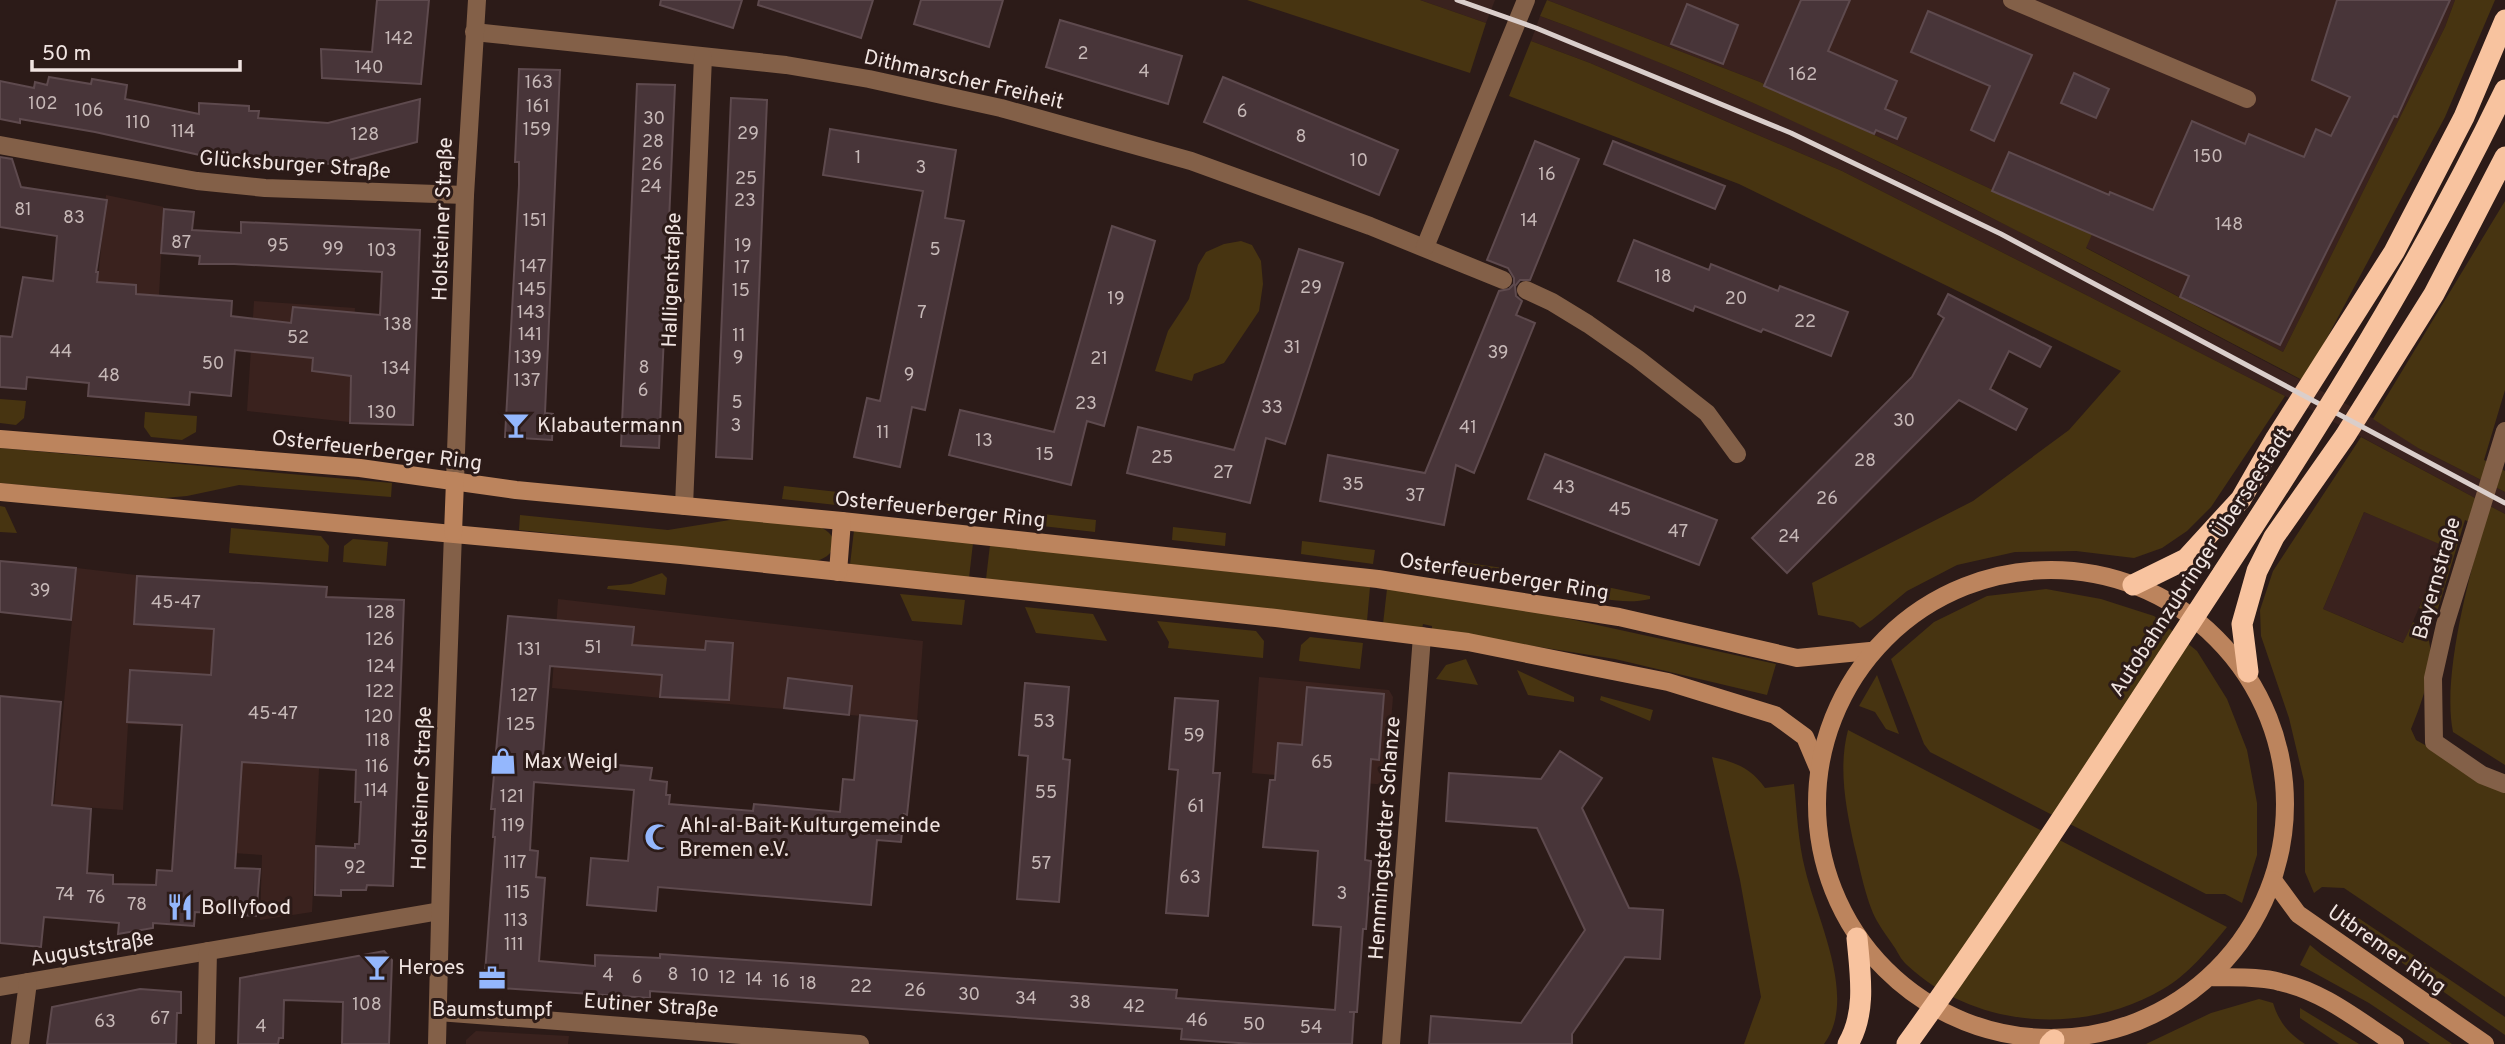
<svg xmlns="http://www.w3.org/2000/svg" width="2505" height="1044" viewBox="0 0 2505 1044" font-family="Overpass,sans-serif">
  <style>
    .built { fill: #3a221e }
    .green { fill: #473411 }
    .building { fill: #483539; stroke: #5e4a4e; stroke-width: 2 }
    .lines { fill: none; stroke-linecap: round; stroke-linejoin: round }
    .street { stroke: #836048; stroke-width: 18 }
    .secondary { stroke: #bc845d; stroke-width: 18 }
    .highway { stroke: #f8c39f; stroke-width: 21 }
    .rail { stroke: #dacecb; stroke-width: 5 }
    .highway-bridge { stroke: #f8c39f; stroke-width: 21 }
    .labels { text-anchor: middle; stroke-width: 6; stroke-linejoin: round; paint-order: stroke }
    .number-label { font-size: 18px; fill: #c6b8b7 }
    .street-label { font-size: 21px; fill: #f0e4e1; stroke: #2c1b18 }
    .poi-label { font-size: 21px; fill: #f0e4e1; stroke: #2c1b18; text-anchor: start }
  </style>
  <rect width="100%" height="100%" fill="#2c1b18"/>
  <g class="built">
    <path d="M1420,0H1495L1486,23Z"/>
    <path d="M1547,0H2455L2445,27L2283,352L2085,247L2093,231L1993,190L1760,82Z"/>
    <path d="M1540,16L1624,47L1802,124L2012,228L2386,425L2418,448L2505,492V514L2285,396L1842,171L1590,63L1531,41Z"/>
    <path d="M106,195L164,207L159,295L198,299L189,406L87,397Z"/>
    <path d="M254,301L355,308L349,422L247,411Z"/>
    <path d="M2364,512L2445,546L2404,643L2323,609Z"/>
    <path d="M77,568L136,575L328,587L312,912L260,920L262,855L201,851L183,726L128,724L123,810L54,805Z"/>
    <path d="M558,599L923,641L917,721L552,688Z"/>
    <path d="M1259,677L1389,690L1393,697L1386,785L1252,773Z"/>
    <path d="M476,1031L569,1036L568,1044H466V1040Z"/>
  </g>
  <g class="green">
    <path d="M1247,0H1420L1486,23L1470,73Z"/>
    <path d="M1547,0L1760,82L1993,190L2094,230L2086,248L2283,352L2445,27L2455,0H2495L2445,117L2304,381C2054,250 1806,113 1540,16Z"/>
    <path d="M1531,41L1590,63L1842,171L2285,396L2211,507L2187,531L2162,548L2134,558L2076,551L2015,552L1957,565L1907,591L1872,620L1860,628L1853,622L1818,615L1812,583L1973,501L2069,430L2121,371L1739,184L1509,96Z"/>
    <path d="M2505,201V390L2484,460L2505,471V492L2418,448L2373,419Z"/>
    <path d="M1241,241L1252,245L1261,261L1263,284L1259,311L1224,363L1194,374L1192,381L1155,371L1168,331L1189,299L1198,265L1206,252L1224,244Z"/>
    <path d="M0,399L26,401L24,418L16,425L0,423Z"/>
    <path d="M145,412L197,416L196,432L182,440L151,437L144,427Z"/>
    <path d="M2361,437L2505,514V765L2453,732C2442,679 2468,580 2483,528L2465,520L2437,612L2431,614L2419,608L2444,546L2364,512L2323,609L2403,643L2413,622C2418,626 2426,632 2428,638C2437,663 2421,705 2411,729L2416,740L2505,790V997L2344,888L2322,887L2314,893L2305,872L2304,781L2289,718L2261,636L2260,610L2273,571Z"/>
    <path d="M0,448L392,483L391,497L239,485L187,496L164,498L0,483Z"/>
    <path d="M784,486L838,492L836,505L782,499Z"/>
    <path d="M913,500L977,507L975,519L913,512Z"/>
    <path d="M0,506L5,507L17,533L0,532Z"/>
    <path d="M1043,514L1096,520L1095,532L1042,526Z"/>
    <path d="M520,515L668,530L736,519L820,527C841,536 837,556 816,561L519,530Z"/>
    <path d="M1173,527L1226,533L1225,546L1172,540Z"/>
    <path d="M231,528L321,536L329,546L328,562L229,553Z"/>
    <path d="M854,530L973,543L969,578L850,565Z"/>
    <path d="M353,539L388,542L386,566L343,562L344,546Z"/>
    <path d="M1302,541L1375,550L1373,564L1301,554Z"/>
    <path d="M990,545L1370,587L1367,621L986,579Z"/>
    <path d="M1447,560L1503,568L1501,581L1445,572Z"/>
    <path d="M662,573L667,578L665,595L607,589L608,586L631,584Z"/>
    <path d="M1578,581L1650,596V599C1625,605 1601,598 1576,593Z"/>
    <path d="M1387,589L1519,608L1776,664L1767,695L1615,659L1432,630V626L1423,624L1422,629L1383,624Z"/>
    <path d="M2046,589L2101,599L2154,616L2197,651L2227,699L2247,750L2257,803V855L2242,903L2225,894H2206L1930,752L1924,744L1891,659L1934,622L1987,596Z"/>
    <path d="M900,594L965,600L962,625L912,621Z"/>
    <path d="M1025,607L1093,614L1107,641L1036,633Z"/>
    <path d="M1157,621L1256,631L1264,641L1263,658L1168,648L1169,642Z"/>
    <path d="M1310,637L1363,643L1360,669L1299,661L1301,645Z"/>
    <path d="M1466,659L1478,685L1436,679L1446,665Z"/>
    <path d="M1517,670L1574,697V702L1528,695Z"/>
    <path d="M1877,675L1899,734L1886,729L1875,712L1859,706Z"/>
    <path d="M1601,696L1653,710L1650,721L1600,700Z"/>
    <path d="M1848,730L2227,927C2209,949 2188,975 2163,989C2083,1036 1975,1029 1907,965C1902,961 1898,953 1895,948C1889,939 1882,930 1877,921C1866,901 1860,868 1854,845C1846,808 1838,768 1848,730Z"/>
    <path d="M1712,757C1735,762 1751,768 1765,788L1794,784C1797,812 1798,842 1805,869C1817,920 1858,998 1824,1044H1744L1761,997L1740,880Z"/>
    <path d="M2348,911L2505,1017V1035L2337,917Z"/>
    <path d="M2310,945L2322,955L2452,1044H2430L2369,1003L2300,965Z"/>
    <path d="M2259,999L2273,1003C2279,1022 2288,1033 2305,1044H2146L2211,1013Z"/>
    <path d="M2300,1008L2359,1044H2339L2300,1018Z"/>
  </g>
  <g class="building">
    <path d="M377,0H429L421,84L322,78L321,49L372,52Z"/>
    <path d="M661,0H742L733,28L660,5Z"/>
    <path d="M759,0H873L861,38L758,5Z"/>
    <path d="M921,0H1003L989,47L914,24Z"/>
    <path d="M1801,0H1850L1828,51L1897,81L1885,109L1906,118L1897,139L1876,130L1874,134L1764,86Z"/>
    <path d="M2337,0H2450L2397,117L2394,116L2280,345L2180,297L2189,276L1992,191L2009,152L2109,195L2110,192L2153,210L2192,121L2245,144L2249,134L2304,157L2316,129L2331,136L2350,97L2312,80Z"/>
    <path d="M1687,4L1738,25L1723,64L1671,44Z"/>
    <path d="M1928,11L2032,55L1994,141L1971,130L1990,86L1911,52Z"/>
    <path d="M1060,20L1182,56L1168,104L1046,67Z"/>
    <path d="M519,69L560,70L545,413L553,414L552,440L505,437L519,185V162H515Z"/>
    <path d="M2074,73L2109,89L2096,118L2061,103Z"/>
    <path d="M49,77L91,84L92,79L127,85L125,99L199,114V103L249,106V111H259L258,118L328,123L420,99L417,142L334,164L219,157L218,159L95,132L20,119V123L0,119V81L34,88L35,82L47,85Z"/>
    <path d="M1223,77L1398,150L1379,195L1204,122Z"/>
    <path d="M637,84L675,85L659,448L621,446Z"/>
    <path d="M731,98L767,100L752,459L716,457Z"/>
    <path d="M830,129L956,150L945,218L964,221L925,410L912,407L900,467L854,457L867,398L880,401L923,191L823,175Z"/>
    <path d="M1535,141L1579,159L1530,280H1520L1515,286L1516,296L1522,301L1516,315L1535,323L1474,473L1456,465L1444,525L1320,501L1328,455L1425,473L1499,291L1509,289L1514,284V278L1508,268L1487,260Z"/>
    <path d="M1613,141L1725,186L1715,209L1604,164Z"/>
    <path d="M0,157L12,159L21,187L107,200L96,272H98L97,282L136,285V294L232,301L231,316L291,323L293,307L380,315L382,272L234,264H199L200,256L161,253L164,209L194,212L192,230L241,233V222L420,230L413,425L350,423L351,376L312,371L313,358L235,350L231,396L190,392L189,405L88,396L89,383L27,377L26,389L0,387V336L12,337L23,277L53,281L57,236L0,227Z"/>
    <path d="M1112,226L1155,241L1104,426L1087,421L1071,485L949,455L960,410L1054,432Z"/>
    <path d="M1634,240L1709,270L1711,264L1778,291L1780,286L1848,312L1831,356L1763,329L1761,332L1695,306L1693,311L1618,281Z"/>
    <path d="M1299,249L1343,263L1285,444L1266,438L1250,503L1127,473L1138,427L1234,450Z"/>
    <path d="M1948,294L2051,347L2040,367L2009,351L1990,389L2027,409L2016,430L1959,400L1787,573L1752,538L1912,377L1944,318L1938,314Z"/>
    <path d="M1545,454L1717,520L1699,565L1528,499Z"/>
    <path d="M0,561L76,568L71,620L0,612Z"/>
    <path d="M137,576L327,587L326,597L404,600L393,886L367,885L366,890H341V896L315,895L316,846L355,848V844H359L361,802H355L356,770L242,762L235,868L260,869L256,916L195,912L194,926L153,923V928L118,934L119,923L44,917L41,947L0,943V696L61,702L52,805L91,809L87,873L113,875V884L156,885L157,870L172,871L182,725L127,722L130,670L211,675L214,629L134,624Z"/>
    <path d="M508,616L634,627L632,645L705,650L706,641L733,643L729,700L660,697L662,675L550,666L543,756L583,759V762L652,768L650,780L667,782L666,795H670L669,804L753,811L754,804L840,812L843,779L854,780L860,715L917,721L907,815L904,814L901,842L877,840L871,905L658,887L656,911L587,905L591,858L628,861L634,790L534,782L530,850L538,851L536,877L545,878L539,961L595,966V955L660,958V954L1177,990L1176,998L1335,1010L1341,927L1313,925L1318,851L1263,847L1270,780H1275L1278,743L1302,745L1307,687L1384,694L1379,760L1371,759L1365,860L1371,861L1366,929H1363L1357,1012H1349H1354L1352,1044H1254L1209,1041L1181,1039L1182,1029L650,991V998L484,987L495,837H493L495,809H491Z"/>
    <path d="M788,678L852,686L849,715L784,708Z"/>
    <path d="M1025,683L1069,687L1063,759L1070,760L1059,902L1017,899L1028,756L1019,755Z"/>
    <path d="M1175,698L1218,701L1213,773H1220L1208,916L1166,913L1178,770L1169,769Z"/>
    <path d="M1560,751L1602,778L1582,808L1629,908L1663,910L1660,959L1625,957L1572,1034V1044H1429L1431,1016L1521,1023L1585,930L1537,828L1446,821L1449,773L1541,779Z"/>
    <path d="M384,951L392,960L389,1044H342L343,1002L284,1000L283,1038H279L278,1044H238L240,978Z"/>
    <path d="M140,989L181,992V1013H177L176,1044H47L52,1007Z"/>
  </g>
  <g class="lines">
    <g class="street">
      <path d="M2012,0L2247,99"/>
      <path d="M474,32L786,65L869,79L1001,108L1191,161L1370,226L1503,280"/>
      <path d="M0,145L197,181L265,188L465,195"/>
      <path d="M1425,247L1526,0"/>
      <path d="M1526,290L1552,302L1588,324L1638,359L1707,413L1737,454"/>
      <path d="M2505,431L2445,625L2433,678L2434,742L2482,775L2505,784"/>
      <path d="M455,481L465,195L477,0"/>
      <path d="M684,506L703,57"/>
      <path d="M0,987L440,911"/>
      <path d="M438,1012L860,1044"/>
      <path d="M20,1044L28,982"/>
      <path d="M206,1044L208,951"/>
      <path d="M437,1044L442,837L453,533"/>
      <path d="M1391,1044L1422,636"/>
    </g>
    <g class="secondary">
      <path d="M0,439L360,468L516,490L842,521L1378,579L1619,617L1797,658L1870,651"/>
      <path d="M0,492L681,555L1276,618L1468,642L1668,682L1775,715L1805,737L1819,770"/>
      <path d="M453,533L455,481"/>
      <circle cx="2051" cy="804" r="234"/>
      <path d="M838,572L842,521"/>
      <path d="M2273,880L2298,914L2485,1044"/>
      <path d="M2210,977C2233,978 2258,976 2280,982C2323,991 2359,1021 2395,1044"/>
    </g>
    <g class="highway">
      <path d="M2133,585L2186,559L2241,499L2276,438L2394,252L2464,117L2505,20"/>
      <path d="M2248,672L2242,624L2257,571L2274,537L2345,436L2434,294L2505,157"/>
      <path d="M1848,1044C1867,1012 1860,972 1857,938"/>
      <path d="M2050,1044L2054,1040"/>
    </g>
    <path class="rail" d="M1457,0L1536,28L1791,133L2001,234L2505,503"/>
    <path class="highway-bridge" d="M1907,1044C2002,912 2090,776 2179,640C2297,461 2412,283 2505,90"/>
  </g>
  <defs>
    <symbol id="bar-bare" viewBox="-9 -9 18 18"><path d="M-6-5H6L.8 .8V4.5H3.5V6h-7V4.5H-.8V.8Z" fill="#94b7fd" stroke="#2c1b18" stroke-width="2.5" paint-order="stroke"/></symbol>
    <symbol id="shop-bare" viewBox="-9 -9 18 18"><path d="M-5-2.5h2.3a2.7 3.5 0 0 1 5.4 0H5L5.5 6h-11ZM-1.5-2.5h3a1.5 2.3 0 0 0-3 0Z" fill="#94b7fd" stroke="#2c1b18" stroke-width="2.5" paint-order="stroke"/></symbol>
    <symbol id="mosque-bare" viewBox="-9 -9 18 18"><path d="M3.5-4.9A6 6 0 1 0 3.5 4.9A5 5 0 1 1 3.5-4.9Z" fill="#94b7fd" stroke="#2c1b18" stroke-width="2.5" paint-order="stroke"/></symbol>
    <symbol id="restaurant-bare" viewBox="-9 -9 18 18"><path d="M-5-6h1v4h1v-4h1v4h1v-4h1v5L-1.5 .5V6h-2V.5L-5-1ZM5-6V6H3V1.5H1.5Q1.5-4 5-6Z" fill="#94b7fd" stroke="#2c1b18" stroke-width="2.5" paint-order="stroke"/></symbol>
    <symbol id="office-bare" viewBox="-9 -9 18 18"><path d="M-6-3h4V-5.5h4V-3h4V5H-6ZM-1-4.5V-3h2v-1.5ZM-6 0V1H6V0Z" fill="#94b7fd" stroke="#2c1b18" stroke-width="2.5" paint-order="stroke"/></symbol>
  </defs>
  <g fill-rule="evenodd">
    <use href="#bar-bare" x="497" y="406" width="38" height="38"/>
    <use href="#shop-bare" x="484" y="742" width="38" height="38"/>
    <use href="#mosque-bare" x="639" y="818" width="38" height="38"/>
    <use href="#restaurant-bare" x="161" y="888" width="38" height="38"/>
    <use href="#bar-bare" x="358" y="948" width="38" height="38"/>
    <use href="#office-bare" x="473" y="959" width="38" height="38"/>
  </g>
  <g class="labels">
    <g class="number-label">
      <text x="399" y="44">142</text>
      <text x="1083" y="59">2</text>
      <text x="369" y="73">140</text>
      <text x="1144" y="77">4</text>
      <text x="1803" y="80">162</text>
      <text x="539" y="88">163</text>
      <text x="43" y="109">102</text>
      <text x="538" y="112">161</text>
      <text x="89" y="116">106</text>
      <text x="1242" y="117">6</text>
      <text x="654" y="124">30</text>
      <text x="138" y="128">110</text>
      <text x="537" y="135">159</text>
      <text x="183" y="137">114</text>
      <text x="748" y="139">29</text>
      <text x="365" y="140">128</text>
      <text x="1301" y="142">8</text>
      <text x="653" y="147">28</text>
      <text x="2208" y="162">150</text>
      <text x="858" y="163">1</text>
      <text x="1359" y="166">10</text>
      <text x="652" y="170">26</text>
      <text x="921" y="173">3</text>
      <text x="1547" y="180">16</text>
      <text x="746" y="184">25</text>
      <text x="651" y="192">24</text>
      <text x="745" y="206">23</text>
      <text x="23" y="215">81</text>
      <text x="74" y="223">83</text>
      <text x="535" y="226">151</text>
      <text x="1529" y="226">14</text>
      <text x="2229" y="230">148</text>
      <text x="181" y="248">87</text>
      <text x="278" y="251">95</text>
      <text x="743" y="251">19</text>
      <text x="333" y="254">99</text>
      <text x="935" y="255">5</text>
      <text x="382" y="256">103</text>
      <text x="533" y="272">147</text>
      <text x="742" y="273">17</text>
      <text x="1663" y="282">18</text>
      <text x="1311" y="293">29</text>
      <text x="532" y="295">145</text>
      <text x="741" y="296">15</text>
      <text x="1116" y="304">19</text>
      <text x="1736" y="304">20</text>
      <text x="531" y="318">143</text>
      <text x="922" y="318">7</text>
      <text x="1805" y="327">22</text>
      <text x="398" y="330">138</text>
      <text x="530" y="340">141</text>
      <text x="739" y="341">11</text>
      <text x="298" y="343">52</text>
      <text x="1292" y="353">31</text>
      <text x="61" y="357">44</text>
      <text x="1498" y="358">39</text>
      <text x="528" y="363">139</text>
      <text x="738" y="363">9</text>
      <text x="1099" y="364">21</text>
      <text x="213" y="369">50</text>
      <text x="644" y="373">8</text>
      <text x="396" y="374">134</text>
      <text x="909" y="380">9</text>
      <text x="109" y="381">48</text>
      <text x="527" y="386">137</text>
      <text x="643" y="396">6</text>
      <text x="737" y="408">5</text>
      <text x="1086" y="409">23</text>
      <text x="1272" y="413">33</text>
      <text x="382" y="418">130</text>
      <text x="1904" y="426">30</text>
      <text x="736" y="431">3</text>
      <text x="1468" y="433">41</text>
      <text x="883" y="438">11</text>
      <text x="984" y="446">13</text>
      <text x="1045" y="460">15</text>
      <text x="1162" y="463">25</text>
      <text x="1865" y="466">28</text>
      <text x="1223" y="478">27</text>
      <text x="1353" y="490">35</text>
      <text x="1564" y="493">43</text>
      <text x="1415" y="501">37</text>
      <text x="1827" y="504">26</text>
      <text x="1620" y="515">45</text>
      <text x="1678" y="537">47</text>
      <text x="1789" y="542">24</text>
      <text x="40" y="596">39</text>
      <text x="176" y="608">45-47</text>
      <text x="381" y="618">128</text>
      <text x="380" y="645">126</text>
      <text x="593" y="653">51</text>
      <text x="529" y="655">131</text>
      <text x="381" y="672">124</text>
      <text x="380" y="697">122</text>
      <text x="524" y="701">127</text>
      <text x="273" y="719">45-47</text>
      <text x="379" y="722">120</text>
      <text x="1044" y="727">53</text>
      <text x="521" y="730">125</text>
      <text x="1194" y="741">59</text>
      <text x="378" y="746">118</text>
      <text x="1322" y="768">65</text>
      <text x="377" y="772">116</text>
      <text x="376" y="796">114</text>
      <text x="1046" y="798">55</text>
      <text x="512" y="802">121</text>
      <text x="1196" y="812">61</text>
      <text x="513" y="831">119</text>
      <text x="515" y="868">117</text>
      <text x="1041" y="869">57</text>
      <text x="355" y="873">92</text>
      <text x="1190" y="883">63</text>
      <text x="518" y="898">115</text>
      <text x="1342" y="899">3</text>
      <text x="65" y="900">74</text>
      <text x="96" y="903">76</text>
      <text x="137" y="910">78</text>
      <text x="516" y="926">113</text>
      <text x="514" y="950">111</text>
      <text x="673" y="980">8</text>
      <text x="608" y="981">4</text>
      <text x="700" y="981">10</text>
      <text x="637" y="983">6</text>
      <text x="727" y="983">12</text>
      <text x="754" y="985">14</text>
      <text x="781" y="987">16</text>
      <text x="808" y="989">18</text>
      <text x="861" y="992">22</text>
      <text x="915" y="996">26</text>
      <text x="969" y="1000">30</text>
      <text x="1026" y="1004">34</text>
      <text x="1080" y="1008">38</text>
      <text x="367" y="1010">108</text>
      <text x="1134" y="1012">42</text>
      <text x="160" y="1024">67</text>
      <text x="1197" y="1026">46</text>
      <text x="105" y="1027">63</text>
      <text x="1254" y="1030">50</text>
      <text x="261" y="1032">4</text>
      <text x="1311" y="1033">54</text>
    </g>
    <g class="street-label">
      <text transform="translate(964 79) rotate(13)" y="7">Dithmarscher Freiheit</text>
      <text transform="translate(295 164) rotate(4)" y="7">Glücksburger Straße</text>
      <text transform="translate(442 219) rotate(-88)" y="7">Holsteiner Straße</text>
      <text transform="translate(671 280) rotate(-88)" y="7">Halligenstraße</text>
      <text transform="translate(377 450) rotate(7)" y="7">Osterfeuerberger Ring</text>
      <text transform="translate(940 509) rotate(6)" y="7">Osterfeuerberger Ring</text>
      <text transform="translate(2200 562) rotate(-57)" y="7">Autobahnzubringer Überseestadt</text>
      <text transform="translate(1504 576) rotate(9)" y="7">Osterfeuerberger Ring</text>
      <text transform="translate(2436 578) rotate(-74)" y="7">Bayernstraße</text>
      <text transform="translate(421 788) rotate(-88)" y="7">Holsteiner Straße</text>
      <text transform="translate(1384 838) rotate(-86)" y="7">Hemmingstedter Schanze</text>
      <text transform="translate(92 948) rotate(-10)" y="7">Auguststraße</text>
      <text transform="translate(2387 949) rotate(35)" y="7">Utbremer Ring</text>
      <text transform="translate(651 1005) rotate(4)" y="7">Eutiner Straße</text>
    </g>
    <g class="poi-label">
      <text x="537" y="432">Klabautermann</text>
      <text x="524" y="768">Max Weigl</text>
      <text x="679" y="832">Ahl-al-Bait-Kulturgemeinde<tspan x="679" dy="24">Bremen e.V.</tspan></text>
      <text x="201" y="914">Bollyfood</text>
      <text x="398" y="974">Heroes</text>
      <text x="492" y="1016" text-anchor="middle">Baumstumpf</text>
    </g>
  </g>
  <path d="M32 60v10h208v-10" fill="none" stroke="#f0e4e1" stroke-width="3.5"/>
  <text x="42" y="60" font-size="21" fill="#f0e4e1" stroke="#2c1b18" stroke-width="5" paint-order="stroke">50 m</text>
</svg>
